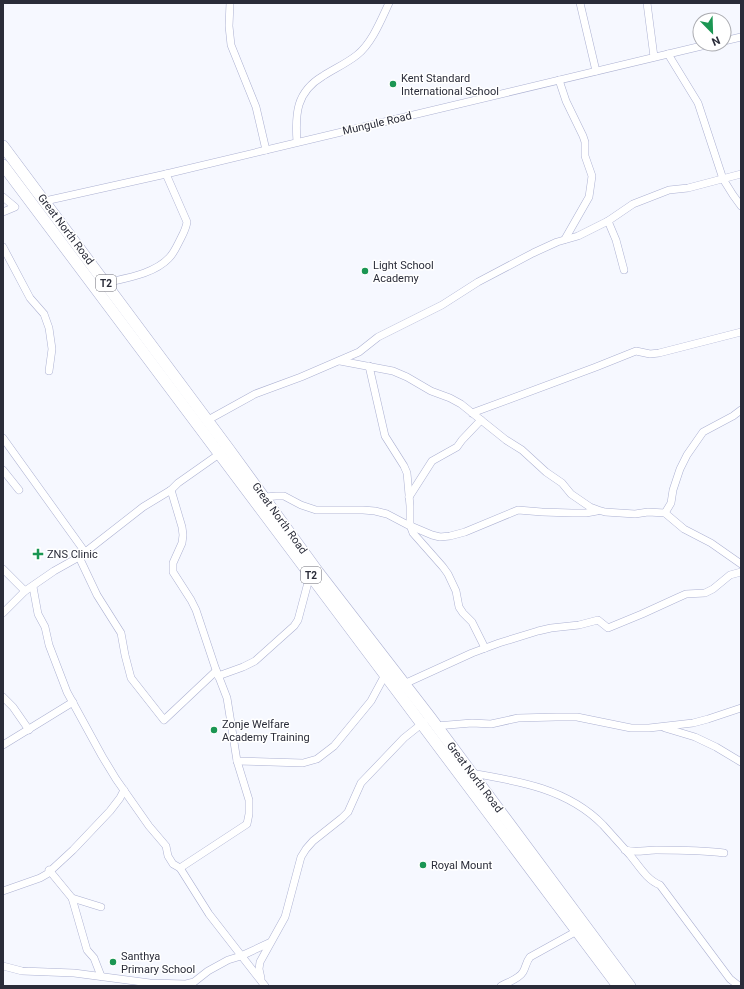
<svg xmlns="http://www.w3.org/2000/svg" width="744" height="989" viewBox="0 0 744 989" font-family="Roboto,sans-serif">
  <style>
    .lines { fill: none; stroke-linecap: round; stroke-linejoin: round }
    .minor-casing { stroke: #acb1d2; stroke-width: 8 }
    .highway-casing { stroke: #acb1d2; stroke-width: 12 }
    .minor { stroke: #fff; stroke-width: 7 }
    .highway { stroke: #fff; stroke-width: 11 }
    .poi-dot { fill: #1b9653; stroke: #fff; stroke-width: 1.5 }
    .labels { text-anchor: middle; stroke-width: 3; stroke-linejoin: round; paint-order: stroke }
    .shield { fill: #fff; stroke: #6a6b74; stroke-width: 1 }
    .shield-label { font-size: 10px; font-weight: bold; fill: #2a2c39 }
    .poi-label { font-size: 11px; fill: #2a2c39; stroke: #fff; text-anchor: start }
    .street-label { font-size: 11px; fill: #2a2c39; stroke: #fff }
  </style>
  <rect width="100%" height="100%" fill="#f6f8ff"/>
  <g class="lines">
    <defs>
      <g id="minor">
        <path d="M230,3L229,26L231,45L256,107L266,150"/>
        <path d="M580,3L596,71"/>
        <path d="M647,3L654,57"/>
        <path d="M724,41L741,37"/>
        <path d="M668,54L698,103L723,179L733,195L741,206"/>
        <path d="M559,80L566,101L583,136L585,142V156L592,176L589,197L565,239"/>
        <path d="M297,142C295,114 296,92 323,76C334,69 347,63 357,55C372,43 381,20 389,3"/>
        <path d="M3,197L15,207L3,212"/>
        <path d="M45,201L166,174L710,44"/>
        <path d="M608,221L616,240L624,270"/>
        <path d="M3,247L30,298L44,314L49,328L52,349L49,371"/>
        <path d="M105,283C126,278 154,274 169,258C174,253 177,246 180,240C183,234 186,229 187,222L166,174"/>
        <path d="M340,361L393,371L407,377L431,391L450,398L461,404L506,440L522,450L546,472L562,483L571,494L590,507L598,510L605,512L635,514L648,512L665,513L684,529L711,543L741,564"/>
        <path d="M369,366L385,436L404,466L407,473L410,506V525L413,533L443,567L448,574L456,591L459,607L463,613L472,622L485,648"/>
        <path d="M472,413L596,367L636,351L650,354L659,353L741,332"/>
        <path d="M208,420L255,394L301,377L359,352L378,337L442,305L478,282L533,253L557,242L578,236L608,221L633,204L669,190L688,188L741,174"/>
        <path d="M3,438L85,552"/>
        <path d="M3,470L19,490"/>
        <path d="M171,490L182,527L183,535L182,543L173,563V572L191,600L196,610L215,667L227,698L237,761L249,800V814L247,824L180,868"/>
        <path d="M265,497L276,496H284L301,505L316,510H363L375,511L387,514L406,524L432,535L440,537L450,536L465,532L518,510L542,512L572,513H586L597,511"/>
        <path d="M409,497L432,461L457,447L462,440L481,420"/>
        <path d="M665,513L671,503L673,490L680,469L687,455L703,432L733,416L741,410"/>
        <path d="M79,557L97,595L121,633L125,655L131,678L164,720L216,671"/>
        <path d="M3,569L25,591"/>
        <path d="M33,587L38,614L45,627L49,645L67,692L102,756L116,779L149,826L166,846L168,856L173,864L180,868L209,914L265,986"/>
        <path d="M3,613L25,591L54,571L79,557L143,507L171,490L178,483L222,452"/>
        <path d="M218,676L243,667L255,661L294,626L298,620L310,575"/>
        <path d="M404,684L472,653L499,643L538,631L551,628L579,625L598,620L608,628L642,614L677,598L686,594L705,593L713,589L730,575L741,572"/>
        <path d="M3,697L13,707L29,730"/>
        <path d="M436,726L472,723L491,724L518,718L556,717H577L631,728H649L693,723L708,719L741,708"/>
        <path d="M665,728L695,737L716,747L741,762"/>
        <path d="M3,745L73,702"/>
        <path d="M237,761L303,763L317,759L334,746L371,701L385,675"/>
        <path d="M471,773C519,781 568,789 603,825C612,835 621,845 630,855C639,866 647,880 660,885L730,979L739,986"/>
        <path d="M625,850C636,853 645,850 656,850C679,850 702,850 724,853"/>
        <path d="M49,870L72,898L101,907"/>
        <path d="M3,891L40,878L47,874L73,850L110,811L120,798L124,790"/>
        <path d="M72,898L87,950L94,958L101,976"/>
        <path d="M3,966L22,971L74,973L150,983L186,984L194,982L208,971L228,960L241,956L269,943"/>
        <path d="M261,978L259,969L260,962L285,917L301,857L306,849L313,841L342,818L348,812L361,783L404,738L424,722"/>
        <path d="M501,986C508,982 519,979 523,972C526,967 526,962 530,957L577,931"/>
      </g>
      <g id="highway">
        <path d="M3,146L228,448L318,572L430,717L630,986"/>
        <path d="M3,165L618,986"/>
      </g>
    </defs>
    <use href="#minor" class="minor-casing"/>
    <use href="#highway" class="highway-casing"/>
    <use href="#minor" class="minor"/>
    <use href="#highway" class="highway"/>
  </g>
  <g class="poi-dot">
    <circle cx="393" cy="84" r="4"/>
    <circle cx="365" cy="271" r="4"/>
    <path d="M36 548h4v4h4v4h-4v4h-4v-4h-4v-4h4z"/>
    <circle cx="214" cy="730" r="4"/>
    <circle cx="423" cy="865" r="4"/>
    <circle cx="113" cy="962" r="4"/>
  </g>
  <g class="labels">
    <g class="shield">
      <rect x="96" y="275" width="20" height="16" rx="3"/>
      <rect x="301" y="567" width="20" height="16" rx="3"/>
    </g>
    <g class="shield-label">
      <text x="106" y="287">T2</text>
      <text x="311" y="579">T2</text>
    </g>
    <g class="poi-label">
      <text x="401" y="82">Kent Standard<tspan x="401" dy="13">International School</tspan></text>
      <text x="373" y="269">Light School<tspan x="373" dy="13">Academy</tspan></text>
      <text x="47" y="558">ZNS Clinic</text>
      <text x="222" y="728">Zonje Welfare<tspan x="222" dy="13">Academy Training</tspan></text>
      <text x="431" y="869">Royal Mount</text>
      <text x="121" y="960">Santhya<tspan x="121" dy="13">Primary School</tspan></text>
    </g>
    <g class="street-label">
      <text transform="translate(377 123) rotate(-13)" y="4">Mungule Road</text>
      <text transform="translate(66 229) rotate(53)" y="4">Great North Road</text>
      <text transform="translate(280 518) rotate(54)" y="4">Great North Road</text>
      <text transform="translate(475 777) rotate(53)" y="4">Great North Road</text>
    </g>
  </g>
  <rect width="744" height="989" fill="none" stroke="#2a2c39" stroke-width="8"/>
  <g transform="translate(712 32) rotate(157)"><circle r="19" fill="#ffffff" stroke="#aaabb0"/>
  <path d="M0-3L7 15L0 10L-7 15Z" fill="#1b9653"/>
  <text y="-6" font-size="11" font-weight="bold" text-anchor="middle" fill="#2a2c39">N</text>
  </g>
</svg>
